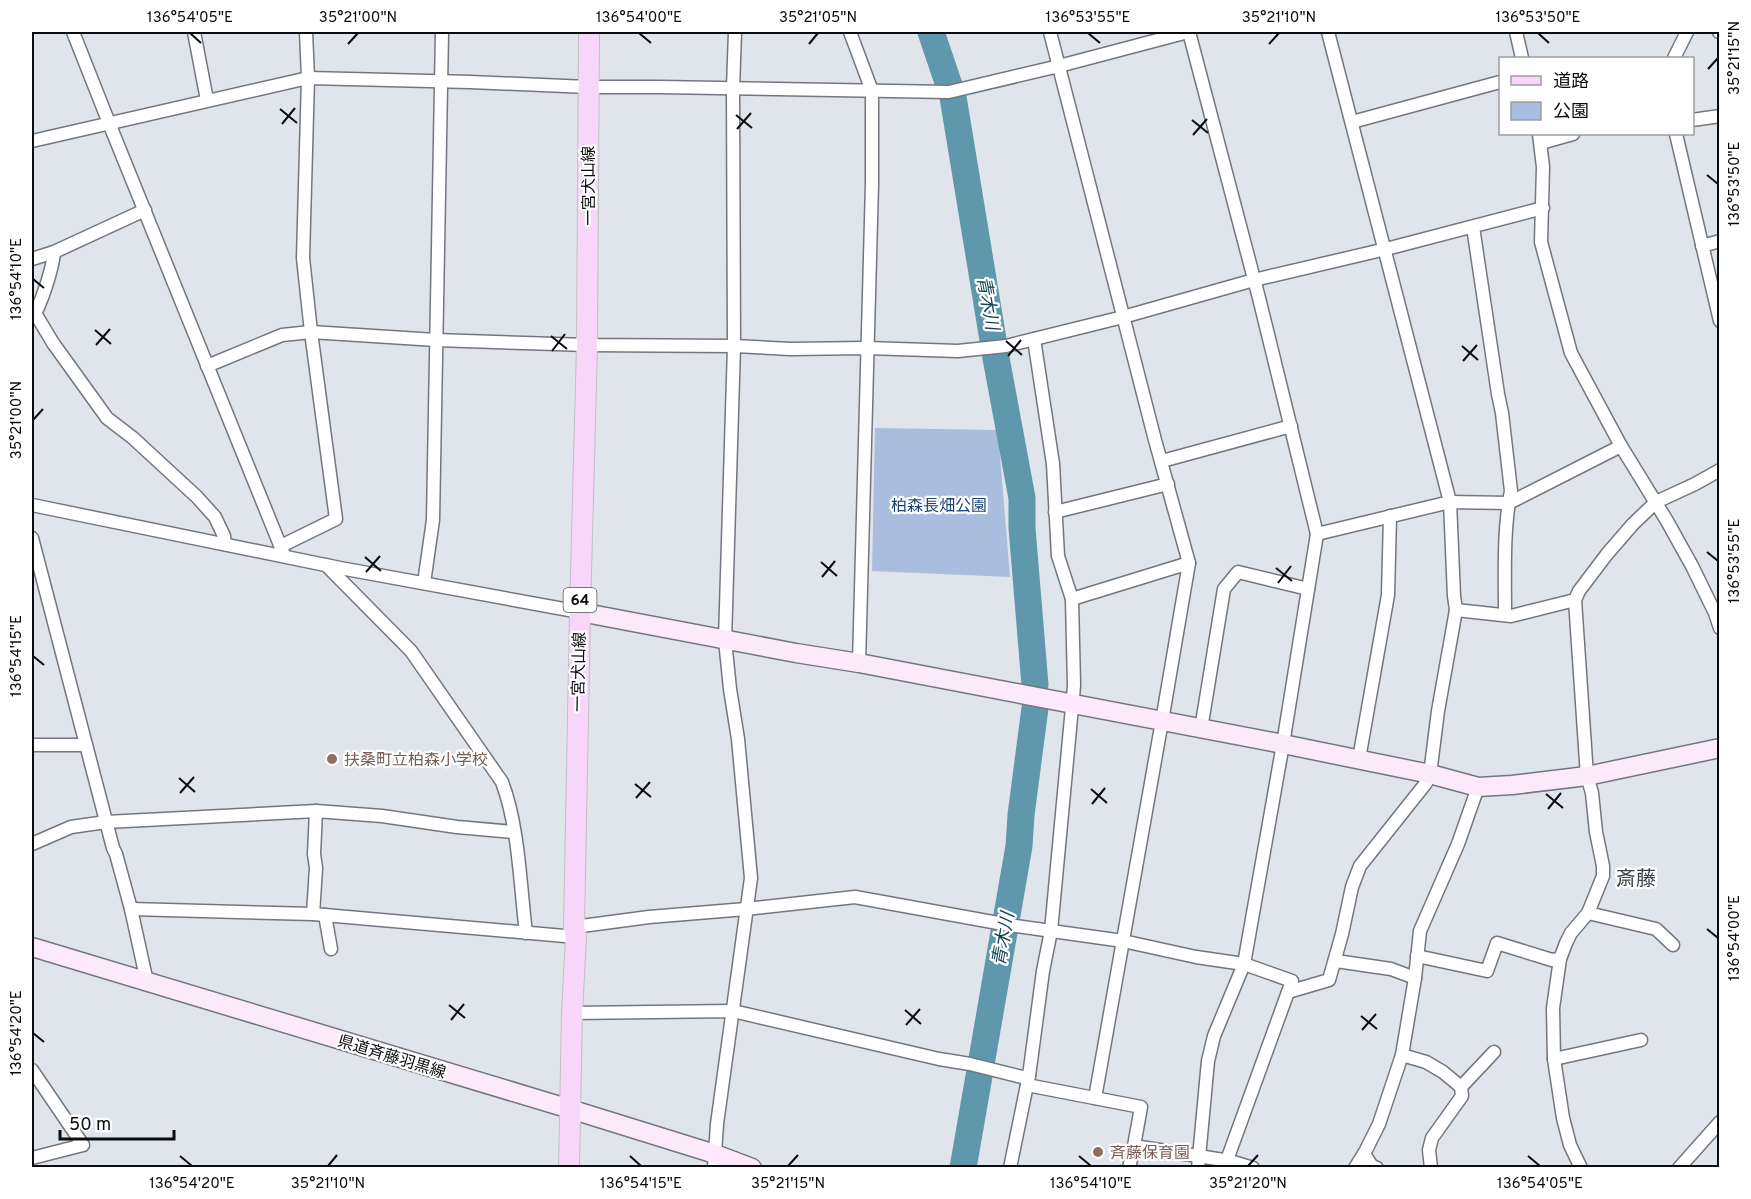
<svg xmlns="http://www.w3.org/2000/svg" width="1751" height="1199" viewBox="0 0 1751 1199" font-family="Overpass,'Noto Sans JP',sans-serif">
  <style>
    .green { fill: #a9bede }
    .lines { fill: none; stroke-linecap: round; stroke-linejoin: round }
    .river { stroke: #5f98ac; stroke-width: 27 }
    .street-casing { stroke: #73777d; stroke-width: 15 }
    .secondary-casing { stroke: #73777d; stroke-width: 21 }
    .primary-casing { stroke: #bfc0c0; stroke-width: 22 }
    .street { stroke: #fff; stroke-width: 12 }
    .secondary { stroke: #fceafc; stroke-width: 18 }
    .primary { stroke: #f8d6fa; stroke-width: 20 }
    .ticks { fill: none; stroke: #0a0c0e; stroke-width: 2 }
    .education-dot { fill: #8d6e63; stroke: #fff; stroke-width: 2 }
    .labels { text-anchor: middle; stroke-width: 4.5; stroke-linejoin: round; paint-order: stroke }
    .shield { fill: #fff; stroke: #545556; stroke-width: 1.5 }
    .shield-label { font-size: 15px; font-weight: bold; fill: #0a0c0e }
    .street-label { font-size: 16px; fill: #0a0c0e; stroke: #fff }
    .park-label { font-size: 16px; fill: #1d4174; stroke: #fff }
    .education-label { font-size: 16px; fill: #785e54; stroke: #fff; text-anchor: start }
    .water-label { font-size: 18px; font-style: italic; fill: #0f4351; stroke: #fff }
    .quarter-label { font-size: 20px; fill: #3e4248; stroke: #fff }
    .neatline { fill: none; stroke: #0a0c0e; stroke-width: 2 }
    .ticks-label { font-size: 15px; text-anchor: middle; fill: #0a0c0e }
  </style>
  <rect width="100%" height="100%" fill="#e0e5ec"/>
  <path class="green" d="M875,428L998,430L1010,577L872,571Z"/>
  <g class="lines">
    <g class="river">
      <path d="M931,32L953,97L996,358L1022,498V528L1035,685"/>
      <path d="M963,1168L1019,846L1021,815L1035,708"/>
    </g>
    <defs>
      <g id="street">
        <path d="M73,32L109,123L284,555"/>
        <path d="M194,32L207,100"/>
        <path d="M850,32L872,91V184L859,663"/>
        <path d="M1050,32L1155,440L1189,563L1162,721L1095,1098"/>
        <path d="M1189,32L1259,298L1317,534L1283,744L1244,964L1214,1036L1208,1061L1198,1168"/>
        <path d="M1516,32L1522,58"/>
        <path d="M1719,32H1720"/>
        <path d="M1674,58L1687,32"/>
        <path d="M1692,120L1720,116"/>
        <path d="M1352,122L1500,82"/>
        <path d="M1539,134L1543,167L1541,242L1571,353L1621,446L1667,521L1692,566L1715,613L1720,628"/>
        <path d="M1676,134L1720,321"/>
        <path d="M32,141L308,78L470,82L588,87H659L949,92L1059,66L1188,32"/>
        <path d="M1541,143L1573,134"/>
        <path d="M1473,227L1498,394L1502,413L1511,491C1503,529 1505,576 1505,615"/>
        <path d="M1702,246L1720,241"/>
        <path d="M32,259L54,252L145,210"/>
        <path d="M32,308L53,343L107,418L133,438L197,497L215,517L224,536L225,544"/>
        <path d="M32,318C41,306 53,267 54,252"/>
        <path d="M207,366L282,335L311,332L436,340L587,345L734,346L790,349L867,348L958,351L1006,346L1123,317L1254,280L1386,249L1543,208"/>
        <path d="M1162,461L1291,426"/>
        <path d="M32,505L340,568L580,612"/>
        <path d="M1055,512L1168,484"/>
        <path d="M1317,534L1450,502L1509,503L1621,446"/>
        <path d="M32,538L113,848L116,854L131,909L147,982"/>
        <path d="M281,546L336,519L311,332L303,258L308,78L306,32"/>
        <path d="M326,565L411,651L502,782C519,827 520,885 526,933"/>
        <path d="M424,583L433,520L442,32"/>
        <path d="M1072,599L1189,563"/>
        <path d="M1456,610L1511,616L1575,600"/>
        <path d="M1201,729L1224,589L1238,572L1308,589"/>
        <path d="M32,745H86"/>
        <path d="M1359,759L1388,595L1390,516"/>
        <path d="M32,844L71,827L106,822L316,811L382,816L457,827L514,832"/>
        <path d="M131,909L313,914L576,937"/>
        <path d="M1588,913L1656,929L1673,945"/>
        <path d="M313,914L316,868L314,854L316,811"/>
        <path d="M325,915L331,949"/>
        <path d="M574,927L649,917L746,909L855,897L1009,925L1123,941L1196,957L1244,964L1292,981L1227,1160"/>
        <path d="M1417,956L1487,971L1497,943L1552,960L1560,959"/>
        <path d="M1336,961L1391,969L1415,978"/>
        <path d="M1288,992L1329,980L1342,934L1352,887L1360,866L1426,783L1430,774L1438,711L1456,610L1454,596L1450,502L1328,32"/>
        <path d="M572,1013L733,1011L939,1059L970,1064L1022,1077L1029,1076L1027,1085L1141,1107L1134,1146L1230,1161L1253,1168"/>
        <path d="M1402,1055L1426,1062L1443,1072L1461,1087"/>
        <path d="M1554,1059L1641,1040"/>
        <path d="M32,1070L83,1145L32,1158"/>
        <path d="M1029,1076L1043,971L1051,931L1074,686L1072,599L1058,556L1053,464L1034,339"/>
        <path d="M1364,1154L1372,1166L1377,1168"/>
        <path d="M714,1168L717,1124L751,878L738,739L730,689L725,640L734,346L733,88L735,32"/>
        <path d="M1010,1168L1027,1085"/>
        <path d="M1129,1168L1134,1146"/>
        <path d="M1355,1168L1365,1152L1379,1124L1402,1055L1415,978L1420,931L1458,844L1478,787"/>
        <path d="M1431,1168L1429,1150L1432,1138L1462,1096L1461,1087L1494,1052"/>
        <path d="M1581,1168L1570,1145L1563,1118L1554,1059L1553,1008L1560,959L1566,943L1571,933L1588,913L1603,876V866L1596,832L1592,793L1587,776L1575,600L1579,591L1607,554L1633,524L1656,502L1695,484L1720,470"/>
        <path d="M1679,1168L1720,1122"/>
      </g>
      <g id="secondary">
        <path d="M580,612L796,653L859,663L1283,744L1430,774L1478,787L1512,785L1587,776L1720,748"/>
        <path d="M32,947L570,1109L715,1154L752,1168"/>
      </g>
      <path id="primary" d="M569,1168L572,1013L576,937L574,927L580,612L587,345L589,32"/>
    </defs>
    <use href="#street" class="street-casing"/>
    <use href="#secondary" class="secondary-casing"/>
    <use href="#primary" class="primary-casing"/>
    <use href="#street" class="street"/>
    <use href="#secondary" class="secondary"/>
    <use href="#primary" class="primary"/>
  </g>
  <path class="ticks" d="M190,33L201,43M639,33L651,43M1088,33L1100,43M1538,33L1549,43M348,44L358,33M809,44L818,33M1269,44L1279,33M1708,69L1718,58M280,109L297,123M736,115L752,128M1192,120L1208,133M282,124L295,108M737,129L751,113M1193,135L1207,119M1707,175L1718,184M33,279L44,288M95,330L111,344M551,336L567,349M1006,341L1022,355M96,345L110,329M1462,346L1478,360M552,351L565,334M1008,356L1021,340M1463,361L1477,345M33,420L43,409M1707,552L1718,561M365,557L381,571M821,562L837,576M1276,568L1292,581M366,572L380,556M822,577L835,561M1278,583L1291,566M33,656L44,665M179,778L195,792M635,784L651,797M1091,789L1107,803M180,793L194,777M1546,794L1563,808M636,798L650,782M1092,804L1105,788M1548,809L1561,793M1707,929L1718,938M449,1005L465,1018M905,1010L921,1024M1361,1016L1377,1029M451,1020L464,1004M906,1025L920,1009M1362,1030L1376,1014M33,1033L44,1042M180,1156L192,1166M630,1156L641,1166M1079,1156L1091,1166M1528,1156L1540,1166M328,1166L337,1155M788,1166L798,1155M1248,1166L1258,1155"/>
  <g class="education-dot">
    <circle cx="332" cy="759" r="6"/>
    <circle cx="1098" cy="1152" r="6"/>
  </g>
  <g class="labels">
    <rect class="shield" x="563.5" y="588" width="33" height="24" rx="4.5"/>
    <g class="shield-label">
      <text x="580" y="605">64</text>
    </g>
    <g class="street-label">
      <text transform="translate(588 186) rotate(-90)" y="6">一宮犬山線</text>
      <text transform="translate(578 672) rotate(-89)" y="6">一宮犬山線</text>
      <text transform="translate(392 1056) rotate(17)" y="6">県道斉藤羽黒線</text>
    </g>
    <g class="park-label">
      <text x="939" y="511">柏森長畑公園</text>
    </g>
    <g class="education-label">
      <text x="344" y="765">扶桑町立柏森小学校</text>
      <text x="1110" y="1158">斉藤保育園</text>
    </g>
    <g class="water-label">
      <text transform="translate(988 303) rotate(80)" y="6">青木川</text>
      <text transform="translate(1003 939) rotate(-80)" y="6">青木川</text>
    </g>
    <g class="quarter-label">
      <text x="1636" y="885">斎藤</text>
    </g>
  </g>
  <rect width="1751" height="1199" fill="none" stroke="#ffffff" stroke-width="66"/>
  <rect x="1499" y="57" width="195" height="78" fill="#ffffff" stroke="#9d9e9f" stroke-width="1.5"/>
  <rect x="1511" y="76" width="30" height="9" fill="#f8d6fa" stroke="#9d9e9f" stroke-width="1.5"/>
  <text x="1553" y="87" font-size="18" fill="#0a0c0e">道路</text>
  <rect x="1511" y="102" width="30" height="18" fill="#a9bede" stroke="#9d9e9f" stroke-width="1.5"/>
  <text x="1553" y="117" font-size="18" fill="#0a0c0e">公園</text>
  <path d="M60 1130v9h114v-9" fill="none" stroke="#0a0c0e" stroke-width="3"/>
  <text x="69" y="1130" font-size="18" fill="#0a0c0e" stroke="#ffffff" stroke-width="4.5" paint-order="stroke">50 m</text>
  <rect x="33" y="33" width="1685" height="1133" class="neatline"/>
  <g class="ticks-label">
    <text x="190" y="22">136°54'05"E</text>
    <text x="358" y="22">35°21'00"N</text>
    <text x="639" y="22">136°54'00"E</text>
    <text x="818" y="22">35°21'05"N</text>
    <text x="1088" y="22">136°53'55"E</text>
    <text x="1279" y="22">35°21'10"N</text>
    <text x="1538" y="22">136°53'50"E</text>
    <text transform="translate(1734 58) rotate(-90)" y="5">35°21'15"N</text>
    <text transform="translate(1734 184) rotate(-90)" y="5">136°53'50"E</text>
    <text transform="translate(16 279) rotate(-90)" y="5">136°54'10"E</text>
    <text transform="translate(16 420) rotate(-90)" y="5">35°21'00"N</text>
    <text transform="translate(1734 561) rotate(-90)" y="5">136°53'55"E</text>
    <text transform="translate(16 656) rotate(-90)" y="5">136°54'15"E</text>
    <text transform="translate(1734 938) rotate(-90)" y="5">136°54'00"E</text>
    <text transform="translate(16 1033) rotate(-90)" y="5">136°54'20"E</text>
    <text x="192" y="1188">136°54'20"E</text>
    <text x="328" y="1188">35°21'10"N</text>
    <text x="641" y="1188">136°54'15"E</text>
    <text x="788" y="1188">35°21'15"N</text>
    <text x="1091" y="1188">136°54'10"E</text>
    <text x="1248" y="1188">35°21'20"N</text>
    <text x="1540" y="1188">136°54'05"E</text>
  </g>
</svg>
